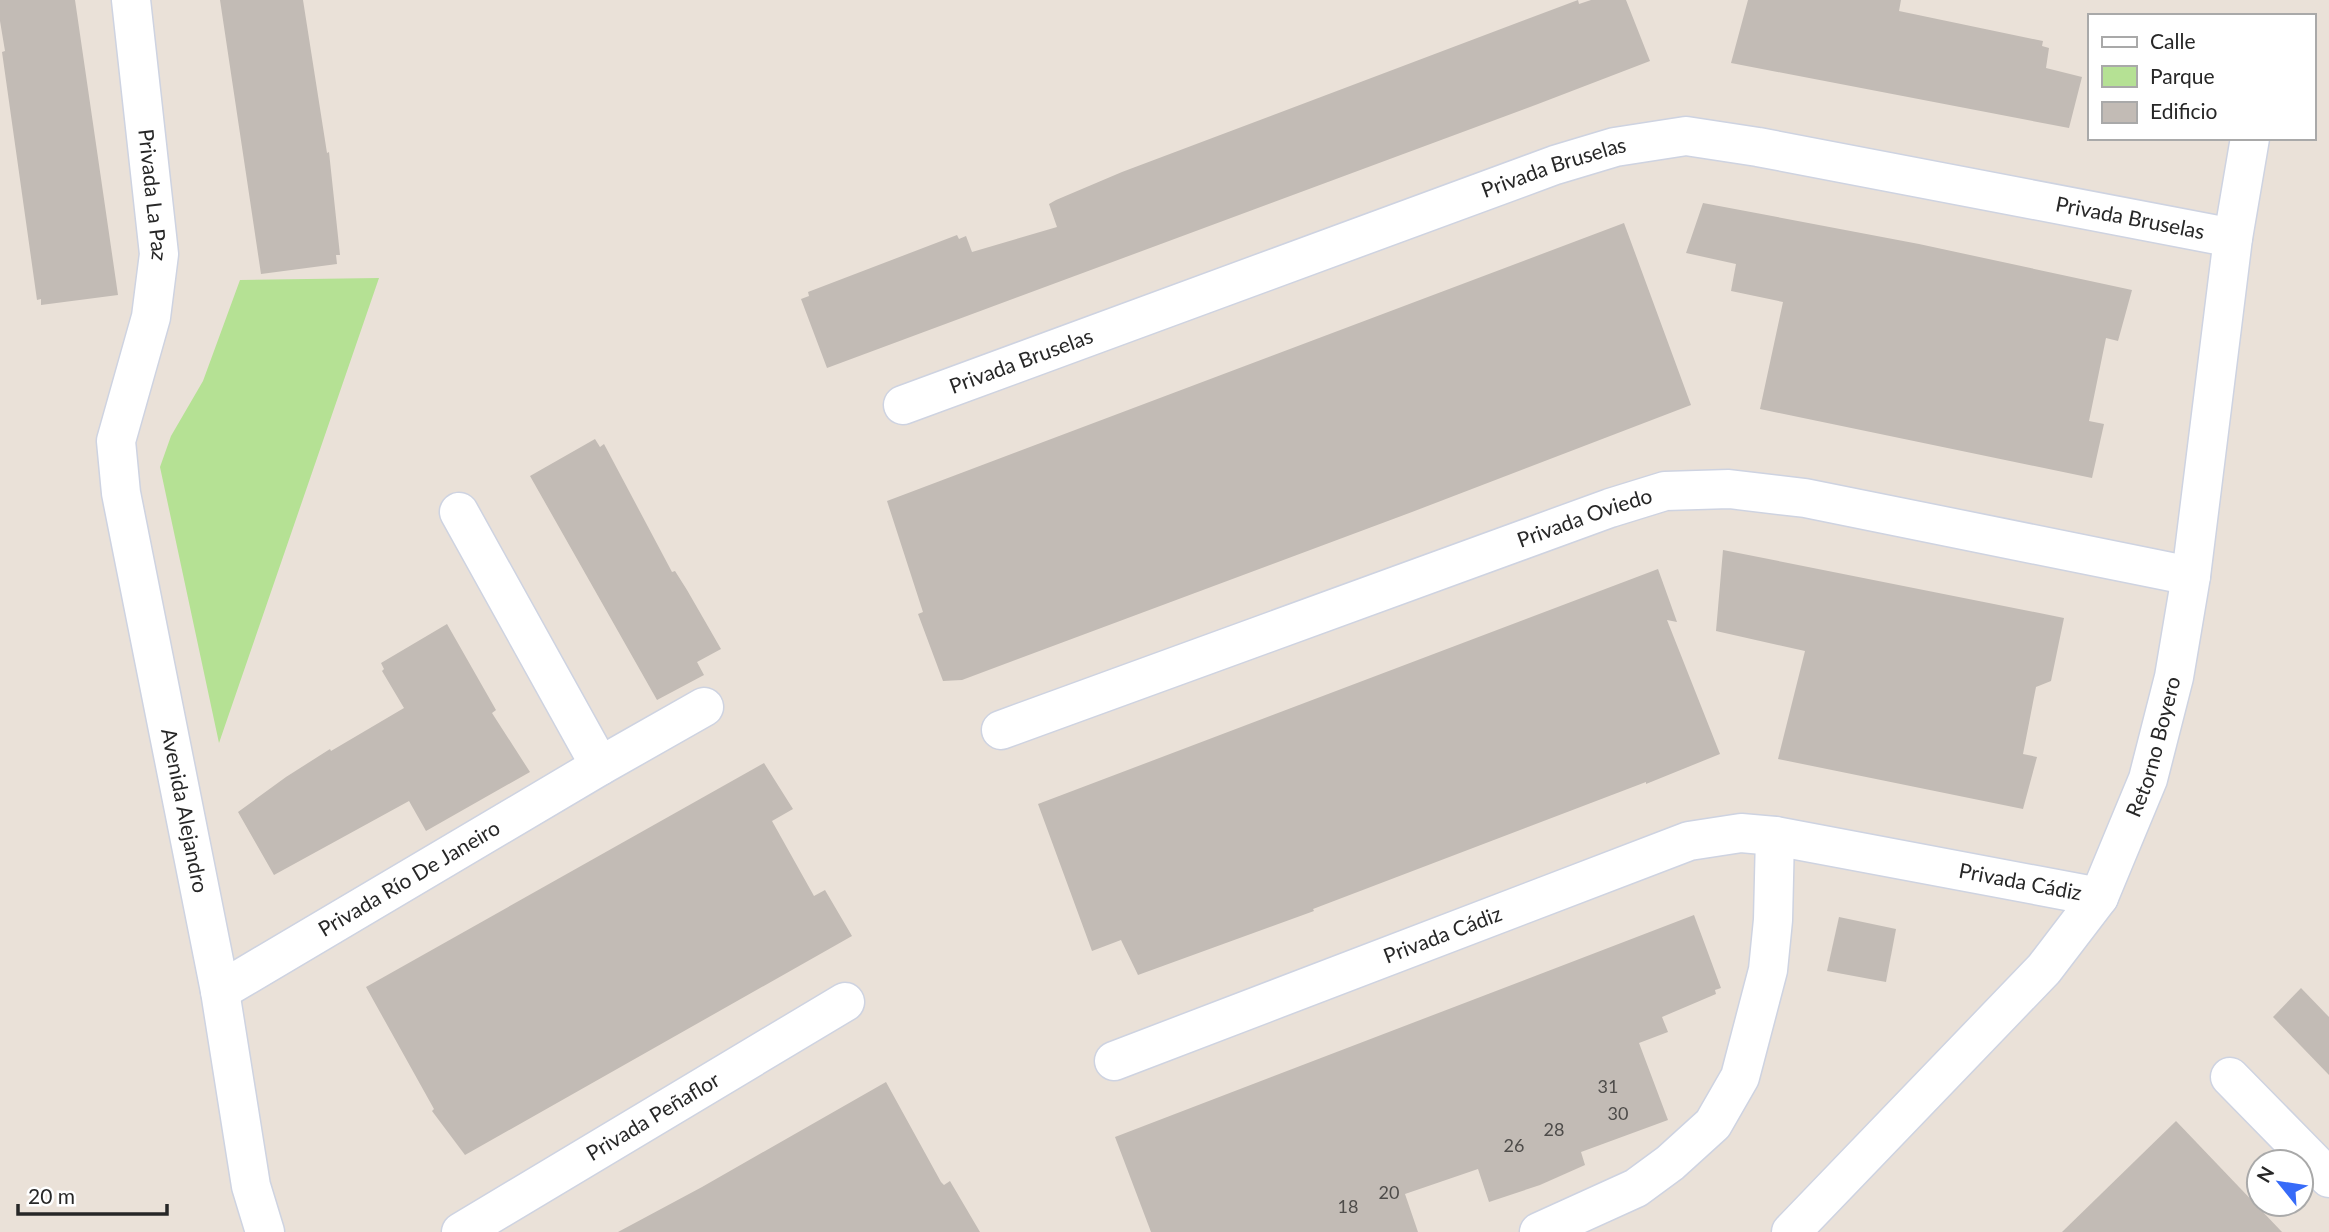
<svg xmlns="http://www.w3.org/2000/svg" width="2329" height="1232" viewBox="0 0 2329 1232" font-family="Lato,sans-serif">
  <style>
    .green { fill: #b5e194 }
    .building { fill: #c2bbb5 }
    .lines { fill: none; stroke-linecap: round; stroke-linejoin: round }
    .minor-casing { stroke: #ced3e1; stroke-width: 41 }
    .minor { stroke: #fff; stroke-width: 38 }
    .labels { text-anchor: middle; stroke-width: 5; stroke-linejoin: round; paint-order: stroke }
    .number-label { font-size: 18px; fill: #4e4c4a }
    .street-label { font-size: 21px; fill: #272727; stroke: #fff }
  </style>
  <rect width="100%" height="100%" fill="#eae1d8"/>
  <path class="green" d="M379,278L219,743L160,467L171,436L203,381L240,280Z"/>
  <g class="building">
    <path d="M0,0H75L118,295L41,305V299L37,300L2,52L5,51L0,21Z"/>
    <path d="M220,0H303L327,153L329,152L340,255H336L337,264L261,274Z"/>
    <path d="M1578,0L1579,4L1591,0H1626L1650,61L1538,104L827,368L801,299L809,296L808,292L957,235L959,239L966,236L972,252L1057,227L1049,204L1056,200L1122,172Z"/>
    <path d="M1748,0H1901L1899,11L2043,41L2042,46L2049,48L2046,68L2082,77L2069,128L1731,63Z"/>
    <path d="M1703,203L1919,244L2132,290L2118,341L2106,338L2089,421L2104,424L2092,478L1760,409L1783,302L1731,291L1736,264L1686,253Z"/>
    <path d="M1624,223L1691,405L1412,512L962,680L943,681L918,614L923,612L887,501Z"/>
    <path d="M595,439L600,447L604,444L672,572L675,571L687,590L721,649L697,662L704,675L657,700L530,476Z"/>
    <path d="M1723,550L2064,618L2051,681L2036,687L2023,754L2037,757L2023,809L1778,759L1805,651L1716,631Z"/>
    <path d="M1658,569L1677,622L1667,620L1720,754L1646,784V782L1313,909L1314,911L1138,975L1121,940L1092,951L1038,804Z"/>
    <path d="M447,624L496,710L492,713L530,772L426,831L409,801L274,875L238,812L286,777L330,749L331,751L404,708L382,671L384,669L381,663Z"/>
    <path d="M764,763L793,809L772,821L814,896L825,890L852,936L465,1155L432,1111L434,1109L366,987Z"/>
    <path d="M1694,915L1721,988L1715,990L1716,994L1662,1017L1668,1032L1639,1043L1668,1120L1581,1152L1585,1165L1540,1185L1489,1202L1478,1169L1405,1194L1418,1232H1151L1115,1137Z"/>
    <path d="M1839,917L1896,929L1886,982L1827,971Z"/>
    <path d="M2301,988L2329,1017V1075L2273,1017Z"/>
    <path d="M886,1082L941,1182L944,1185L950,1181L980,1232H618L702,1187Z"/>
    <path d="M2176,1121L2282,1232H2062Z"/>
  </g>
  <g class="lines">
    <defs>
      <g id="minor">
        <path id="s1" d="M131,0L159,254L151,317L116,441L121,493L220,991L251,1186L265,1232"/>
        <path id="s2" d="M903,405L1555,165L1615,147L1686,136L1758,147L2233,238"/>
        <path d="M459,512L600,766"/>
        <path id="s3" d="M1001,730L1610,508L1665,491L1729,489L1805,498L2191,576"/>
        <path id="s4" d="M220,991L600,766L704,707"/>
        <path id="s5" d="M1114,1061L1689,841L1741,833L1775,836L2099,897"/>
        <path d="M2230,1077L2329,1178"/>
        <path id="s6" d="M461,1232L845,1002"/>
        <path d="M1539,1232L1636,1188L1670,1163L1713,1124L1740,1077L1768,970L1773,920L1775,836"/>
        <path id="s7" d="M1791,1232L2044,969L2099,897L2148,779L2174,677L2191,576L2233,238L2250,138"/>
      </g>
    </defs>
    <use href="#minor" class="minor-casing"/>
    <use href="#minor" class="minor"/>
  </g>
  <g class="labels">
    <g class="number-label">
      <text x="1608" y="1093">31</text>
      <text x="1618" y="1120">30</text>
      <text x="1554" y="1136">28</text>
      <text x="1514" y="1152">26</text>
      <text x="1389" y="1199">20</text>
      <text x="1348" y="1213">18</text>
    </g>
    <g class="street-label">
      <text dy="7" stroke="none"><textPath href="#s2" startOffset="693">Privada Bruselas</textPath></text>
      <text dy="7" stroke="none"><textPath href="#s1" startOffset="196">Privada La Paz</textPath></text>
      <text dy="7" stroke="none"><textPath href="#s2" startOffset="1281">Privada Bruselas</textPath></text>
      <text dy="7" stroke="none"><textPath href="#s2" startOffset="126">Privada Bruselas</textPath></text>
      <text dy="7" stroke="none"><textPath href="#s3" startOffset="621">Privada Oviedo</textPath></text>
      <text dy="7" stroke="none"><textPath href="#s7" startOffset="616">Retorno Boyero</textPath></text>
      <text dy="7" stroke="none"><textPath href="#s1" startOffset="824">Avenida Alejandro</textPath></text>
      <text dy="7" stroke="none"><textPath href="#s4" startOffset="220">Privada Río De Janeiro</textPath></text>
      <text dy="7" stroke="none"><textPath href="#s5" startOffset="952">Privada Cádiz</textPath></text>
      <text dy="7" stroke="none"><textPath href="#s5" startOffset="352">Privada Cádiz</textPath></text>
      <text dy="7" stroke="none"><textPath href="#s6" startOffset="224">Privada Peñaflor</textPath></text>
    </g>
  </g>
  <rect x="2088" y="14" width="228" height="126" fill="#ffffff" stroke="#a9a9a9" stroke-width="2"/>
  <rect x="2102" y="37" width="35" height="10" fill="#ffffff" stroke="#a9a9a9" stroke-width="2"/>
  <text x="2150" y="49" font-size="21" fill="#272727">Calle</text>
  <rect x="2102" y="66" width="35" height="21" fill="#b5e194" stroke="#a9a9a9" stroke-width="2"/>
  <text x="2150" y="84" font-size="21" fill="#272727">Parque</text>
  <rect x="2102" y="102" width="35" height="21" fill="#c2bbb5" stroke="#a9a9a9" stroke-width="2"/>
  <text x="2150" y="119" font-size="21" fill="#272727">Edificio</text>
  <g transform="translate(2280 1183) rotate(300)"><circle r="33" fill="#ffffff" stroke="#a9a9a9" stroke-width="2"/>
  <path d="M0-5L12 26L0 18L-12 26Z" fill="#376bf8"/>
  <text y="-10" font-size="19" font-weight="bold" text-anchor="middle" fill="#272727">N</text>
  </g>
  <path d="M18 1204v10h149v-10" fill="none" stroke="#272727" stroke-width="3.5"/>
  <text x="28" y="1204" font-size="21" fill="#272727" stroke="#ffffff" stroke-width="5" paint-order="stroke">20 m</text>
</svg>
